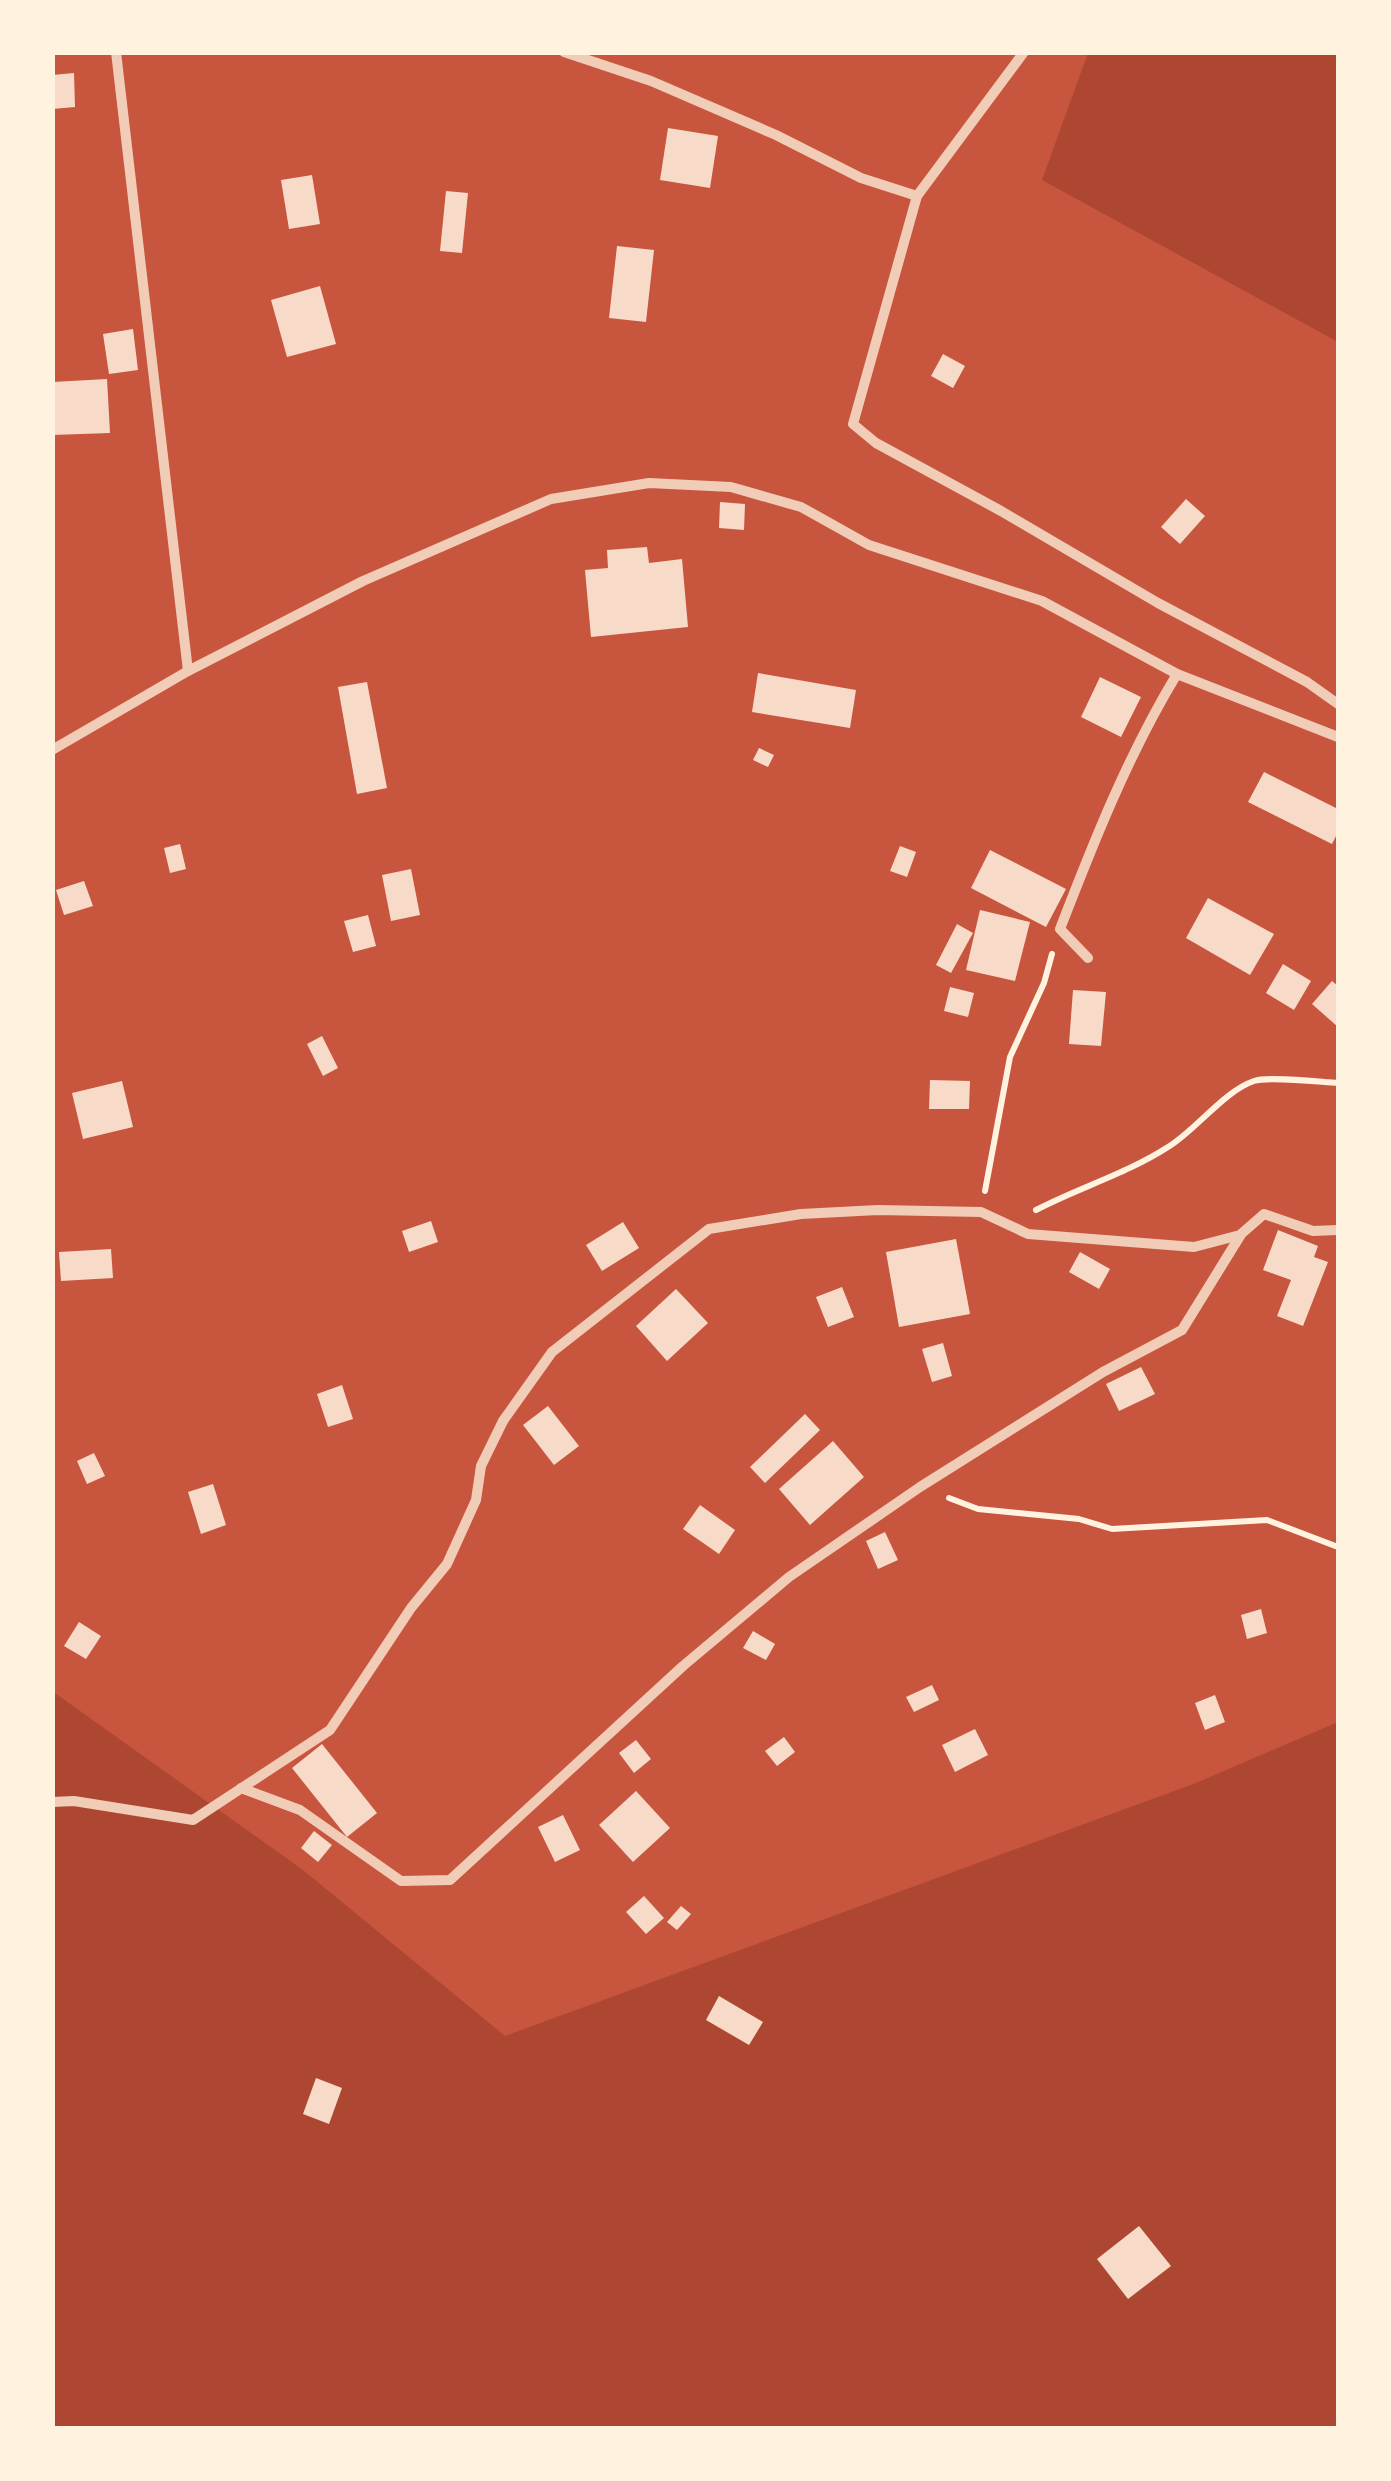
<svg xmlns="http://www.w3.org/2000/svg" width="1391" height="2481" viewBox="0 0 1391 2481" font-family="Lato,sans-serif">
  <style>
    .green { fill: #ae4732 }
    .building { fill: #f7dbc8 }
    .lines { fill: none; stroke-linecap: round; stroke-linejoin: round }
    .path { stroke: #fff3e0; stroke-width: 6 }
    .minor { stroke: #f1ccb7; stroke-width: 10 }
  </style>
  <rect width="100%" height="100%" fill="#c8553d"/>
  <g class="green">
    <path d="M1088,53H1338V342L1042,180Z"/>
    <path d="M52,1691L303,1870L505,2036L1196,1783L1338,1722V2428H53Z"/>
  </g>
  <g class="building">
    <path d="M74,73L75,107L52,109V75Z"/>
    <path d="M668,128L718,136L710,188L660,180Z"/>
    <path d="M312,175L320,224L289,229L281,180Z"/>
    <path d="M446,191L468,193L462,253L440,251Z"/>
    <path d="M617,246L654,250L646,322L609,318Z"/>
    <path d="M320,286L336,344L287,357L271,300Z"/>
    <path d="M133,329L138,370L109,374L103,334Z"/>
    <path d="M943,354L965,366L953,388L931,376Z"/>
    <path d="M107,379L110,433L52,435V382Z"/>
    <path d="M1186,499L1205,516L1180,544L1161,527Z"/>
    <path d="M720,502L745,504L744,530L719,528Z"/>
    <path d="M647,547L649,563L682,559L688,627L591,637L585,570L608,568L607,550Z"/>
    <path d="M758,673L856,690L850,728L752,712Z"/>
    <path d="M1100,677L1141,697L1121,737L1081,717Z"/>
    <path d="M367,682L387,788L357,794L338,687Z"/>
    <path d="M759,748L774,755L768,767L753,760Z"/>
    <path d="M1264,772L1338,809V832L1332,844L1248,802Z"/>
    <path d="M180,844L186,869L170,873L164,848Z"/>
    <path d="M900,846L916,852L907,877L890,871Z"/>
    <path d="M990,850L1066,889L1046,927L971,888Z"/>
    <path d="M411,869L420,915L391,921L382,875Z"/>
    <path d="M84,881L93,906L64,915L56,890Z"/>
    <path d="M1208,898L1274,934L1250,975L1186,938Z"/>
    <path d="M980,910L1030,922L1015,981L966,970Z"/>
    <path d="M368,915L376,946L353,952L344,921Z"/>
    <path d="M957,924L973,933L951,973L936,965Z"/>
    <path d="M1283,964L1311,981L1294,1010L1266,993Z"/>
    <path d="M1332,981L1338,986V1027L1312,1004Z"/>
    <path d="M950,987L974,993L968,1017L944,1011Z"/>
    <path d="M1073,990L1106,992L1101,1046L1069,1044Z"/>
    <path d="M322,1036L338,1068L323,1076L307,1044Z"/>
    <path d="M930,1080L970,1081L969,1109H929Z"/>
    <path d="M122,1081L133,1127L83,1139L72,1093Z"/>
    <path d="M431,1221L438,1242L409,1252L402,1231Z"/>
    <path d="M623,1222L639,1248L602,1271L586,1245Z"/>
    <path d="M1278,1230L1318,1246L1314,1257L1328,1262L1303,1326L1277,1316L1291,1280L1263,1270Z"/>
    <path d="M956,1239L970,1314L899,1327L886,1252Z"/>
    <path d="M111,1249L113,1278L61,1281L59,1252Z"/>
    <path d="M1080,1252L1110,1269L1099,1289L1069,1272Z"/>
    <path d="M842,1287L854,1317L828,1327L816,1297Z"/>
    <path d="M676,1289L708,1323L667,1361L636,1326Z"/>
    <path d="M943,1343L952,1376L932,1382L922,1349Z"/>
    <path d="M1141,1367L1155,1394L1119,1411L1106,1384Z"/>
    <path d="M342,1385L353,1419L328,1427L317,1394Z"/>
    <path d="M548,1406L579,1446L554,1465L523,1425Z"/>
    <path d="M805,1414L820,1430L765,1483L750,1467Z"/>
    <path d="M833,1441L864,1477L810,1525L779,1489Z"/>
    <path d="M94,1453L105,1476L87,1484L77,1461Z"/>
    <path d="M213,1484L226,1525L201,1534L188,1492Z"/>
    <path d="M700,1505L735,1530L719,1554L683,1529Z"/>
    <path d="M885,1532L898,1560L878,1569L866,1541Z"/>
    <path d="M1261,1609L1267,1633L1247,1639L1241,1615Z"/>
    <path d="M79,1622L101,1636L86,1659L64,1646Z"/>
    <path d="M753,1631L775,1644L766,1660L743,1648Z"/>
    <path d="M932,1685L939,1700L914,1712L906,1697Z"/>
    <path d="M1215,1695L1225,1722L1205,1730L1195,1703Z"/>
    <path d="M975,1729L988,1755L955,1772L942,1745Z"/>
    <path d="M784,1737L795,1752L777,1766L765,1751Z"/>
    <path d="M636,1740L651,1759L634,1773L619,1753Z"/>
    <path d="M322,1744L377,1813L347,1837L292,1768Z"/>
    <path d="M636,1791L670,1828L633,1862L599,1825Z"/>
    <path d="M563,1815L580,1850L555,1862L538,1827Z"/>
    <path d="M314,1831L332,1845L318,1862L301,1848Z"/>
    <path d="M644,1896L664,1918L646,1934L626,1912Z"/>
    <path d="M681,1906L691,1914L677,1930L667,1922Z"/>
    <path d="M719,1996L763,2022L749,2045L706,2020Z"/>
    <path d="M316,2078L342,2088L329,2124L303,2114Z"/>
    <path d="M1139,2226L1171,2266L1128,2299L1097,2259Z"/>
  </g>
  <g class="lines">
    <g class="path">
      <path d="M985,1191L1010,1057L1044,983L1052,954"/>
      <path d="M1036,1210C1080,1187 1126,1174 1168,1147C1195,1131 1224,1091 1254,1081C1268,1076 1320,1082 1338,1083"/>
      <path d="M949,1498L978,1509L1079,1519L1112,1529L1267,1520L1338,1547"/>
    </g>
    <g class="minor">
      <path d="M116,52L188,671"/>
      <path d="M564,52L651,81L776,135L861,178L917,196"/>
      <path d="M1024,52L917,196L853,424L876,443L1001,511L1158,603L1307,682L1338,704"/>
      <path d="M52,750L188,671L363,581L551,499L649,483L731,487L801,507L869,545L1042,601L1177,674L1338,737"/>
      <path d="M1088,958L1060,929C1094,841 1128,755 1177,674"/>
      <path d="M241,1788L300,1810L401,1881L450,1880L683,1666L789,1577L920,1487L1103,1372L1182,1330L1240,1236"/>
      <path d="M52,1802L74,1801L193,1820L330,1730L411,1608L447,1564L476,1500L481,1466L503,1421L552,1352L709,1229L801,1214L878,1210L981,1212L1028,1234L1194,1247L1240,1235L1264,1214L1313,1231L1338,1230"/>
    </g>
  </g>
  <rect width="1391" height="2481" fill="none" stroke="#fff3e0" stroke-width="110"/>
</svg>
